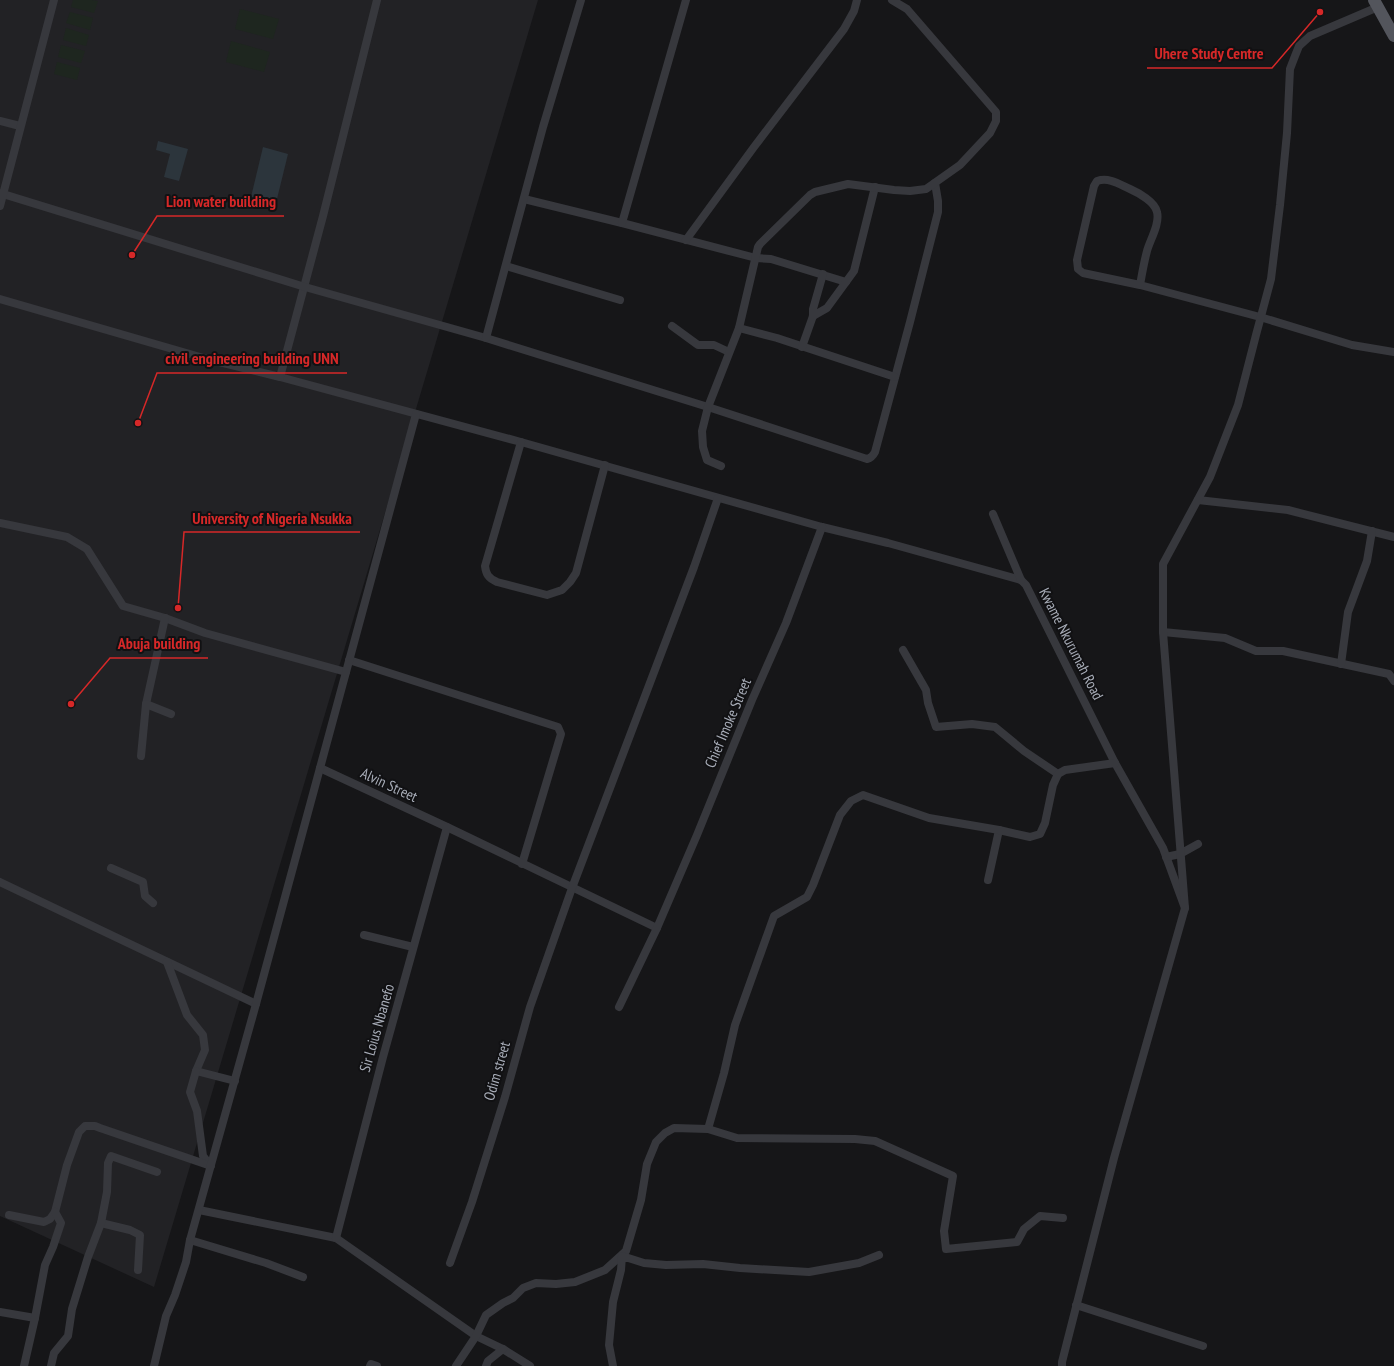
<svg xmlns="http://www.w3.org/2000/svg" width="1394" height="1366" viewBox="0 0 1394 1366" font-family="'PT Sans Narrow',sans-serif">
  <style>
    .built { fill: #222225 }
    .grass { fill: #1e261f }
    .water { fill: #2c353c }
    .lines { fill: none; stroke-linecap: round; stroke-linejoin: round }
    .minor { stroke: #37383d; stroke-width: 8 }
    .primary { stroke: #53555c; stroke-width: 12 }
    .labels { text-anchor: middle; stroke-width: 4; stroke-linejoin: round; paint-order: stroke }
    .street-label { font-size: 15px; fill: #a8adb8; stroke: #111113 }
    .leader { fill: none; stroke: #d62828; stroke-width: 1.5 }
    .callout-dot { fill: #d62828; stroke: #111113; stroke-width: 1.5 }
    .callout-label { font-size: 16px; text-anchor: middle; font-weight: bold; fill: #d62828; stroke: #111113; stroke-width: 4; stroke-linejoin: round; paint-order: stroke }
  </style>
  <rect width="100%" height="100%" fill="#161618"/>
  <path class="built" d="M0,0H538L154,1287L0,1216Z"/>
  <g class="grass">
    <path d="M73,0H92L98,1L94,13L71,7Z"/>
    <path d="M240,9L279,19L273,39L235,29Z"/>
    <path d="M70,12L93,18L90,30L66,23Z"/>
    <path d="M66,28L89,35L86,46L63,40Z"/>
    <path d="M231,41L270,52L264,72L226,62Z"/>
    <path d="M61,45L85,51L81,63L58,57Z"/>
    <path d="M57,62L80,68L77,80L54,74Z"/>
  </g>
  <g class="water">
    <path d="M158,141L188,149L179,181L164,177L170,154L156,150Z"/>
    <path d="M263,147L288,154L276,203L251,197Z"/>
  </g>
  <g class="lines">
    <g class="minor">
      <path d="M377,0L323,216L280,377L521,442L822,527L888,543L1021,580L1026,585L1115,763L1163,848L1185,908"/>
      <path d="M0,121L20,126"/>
      <path d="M0,193L305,287L486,338L708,407L867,459C871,458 873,456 875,452L910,322L938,212V201L935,183"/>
      <path d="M524,199L622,223L756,258L771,259L846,282"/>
      <path d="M0,206L54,0"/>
      <path d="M622,223L686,0"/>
      <path d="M686,240L754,147L844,29L854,11L857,0"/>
      <path d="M506,266L620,300"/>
      <path d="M1140,285C1142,274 1144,262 1147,251C1150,240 1160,224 1157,212C1155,202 1139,193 1130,189C1119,184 1109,177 1097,181L1094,186L1077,260L1078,269L1083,273L1140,285L1260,317L1352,345L1394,352"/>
      <path d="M0,299L207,359L280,377"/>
      <path d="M813,316L827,308L854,271L875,187"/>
      <path d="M672,326L698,345H714L729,352"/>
      <path d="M739,328L777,338L895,377"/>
      <path d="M486,338L543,127L581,0"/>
      <path d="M802,347L813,316V309L823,274"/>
      <path d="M521,442L485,566C486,574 488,578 497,582L547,595L562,590L570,582L576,573L605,465"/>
      <path d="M721,466L707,460L703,447L702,431L708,407L739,328L758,247L760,244L810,195L815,192L848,184L894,190L910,191L926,189L960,165L990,133L996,121V112L907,9L892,0"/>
      <path d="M1198,500L1288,510L1394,537"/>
      <path d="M993,514L1021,580"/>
      <path d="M0,523L67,537L87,549L123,606L165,618L205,633L346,672"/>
      <path d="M1163,632L1225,638L1256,651H1283L1389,674L1394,681"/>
      <path d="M903,650L926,690L928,703L936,727L972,724L995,727L1024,751L1058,774"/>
      <path d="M349,660L558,727L561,734L522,864"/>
      <path d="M1341,664L1348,612L1367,561L1372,531"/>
      <path d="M146,704L165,618"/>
      <path d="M141,756L146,704L171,714"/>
      <path d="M320,768L447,827L657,928"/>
      <path d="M1166,857L1180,854L1198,844"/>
      <path d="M111,868L143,882L145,896L153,903"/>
      <path d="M988,880L999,830"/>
      <path d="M0,882L256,1004"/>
      <path d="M364,935L413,947"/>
      <path d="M167,962L187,1015L203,1035L205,1050L196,1071L235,1081"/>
      <path d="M619,1007L657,928L697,835L752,700L786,623L822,527"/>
      <path d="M196,1071L190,1092L197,1111L203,1156L210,1165"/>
      <path d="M708,1129L724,1073L735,1025L774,916L807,897L813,885L840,815L851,801L863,795L929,818L999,830L1030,837L1040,834L1045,823L1053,785L1058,774L1065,770L1115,763"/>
      <path d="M199,1210L336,1238L476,1336L503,1349L530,1366"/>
      <path d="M9,1215L44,1222L50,1219L55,1212L67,1165L79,1132L85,1126H95L100,1128L211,1166"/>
      <path d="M101,1223L130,1230L140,1235L138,1270"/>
      <path d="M336,1238L383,1057L447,827"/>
      <path d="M190,1240L266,1263L303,1277"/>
      <path d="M450,1263L472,1202L505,1097L530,1007L572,888L694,567L718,498"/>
      <path d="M1076,1305L1203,1346"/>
      <path d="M0,1312L35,1318"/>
      <path d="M24,1366L35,1318L45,1265L53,1247L61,1223L55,1212"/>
      <path d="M51,1366L54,1353L68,1336L72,1309L88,1257L101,1223L107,1192L108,1163L111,1156L157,1172"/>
      <path d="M154,1366L166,1316L175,1295L186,1262L190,1240L256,1004L416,414"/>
      <path d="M370,1366L371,1364L377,1366"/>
      <path d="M456,1366L476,1336L486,1315L503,1303L513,1298L523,1288L536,1283L556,1284L575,1282L605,1270L626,1251L641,1200L647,1164L656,1142L665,1133L674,1128L708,1129L737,1138L855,1139L875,1141L953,1176L944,1231L946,1249L1017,1242L1024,1229L1040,1216L1063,1218"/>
      <path d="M486,1366L488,1361L503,1349"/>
      <path d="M613,1366L609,1345L613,1302L621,1270L622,1256L644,1263L666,1265L703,1264L740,1268L809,1272L859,1263L879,1255"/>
      <path d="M1062,1366V1362L1114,1158L1185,908L1163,632V564L1210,477L1238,405L1256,335L1271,279L1280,205L1287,133L1290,69L1295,56L1299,46L1310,36L1378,7"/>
    </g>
    <path class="primary" d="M1374,0L1394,36"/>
  </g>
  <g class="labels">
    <g class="street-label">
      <text transform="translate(1071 644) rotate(63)" y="5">Kwame Nkurumah Road</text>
      <text transform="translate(728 723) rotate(-67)" y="5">Chief Imoke Street</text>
      <text transform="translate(389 785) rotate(25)" y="5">Alvin Street</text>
      <text transform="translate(377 1028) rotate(-74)" y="5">Sir Loius Nbanefo</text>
      <text transform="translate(497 1071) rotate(-74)" y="5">Odim street</text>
    </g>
  </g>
  <path class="leader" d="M1320 12L1272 68H1147M132 255L157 216H284M138 423L157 373H347M178 608L184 532H360M71 704L110 658H208"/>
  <g class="callout-dot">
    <circle cx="1320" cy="12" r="4"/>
    <circle cx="132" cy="255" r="4"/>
    <circle cx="138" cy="423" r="4"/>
    <circle cx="178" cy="608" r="4"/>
    <circle cx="71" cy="704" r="4"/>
  </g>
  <g class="callout-label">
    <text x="1209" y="59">Uhere Study Centre</text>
    <text x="221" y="207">Lion water building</text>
    <text x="252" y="364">civil engineering building UNN</text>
    <text x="272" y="524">University of Nigeria Nsukka</text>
    <text x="159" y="649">Abuja building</text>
  </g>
</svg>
